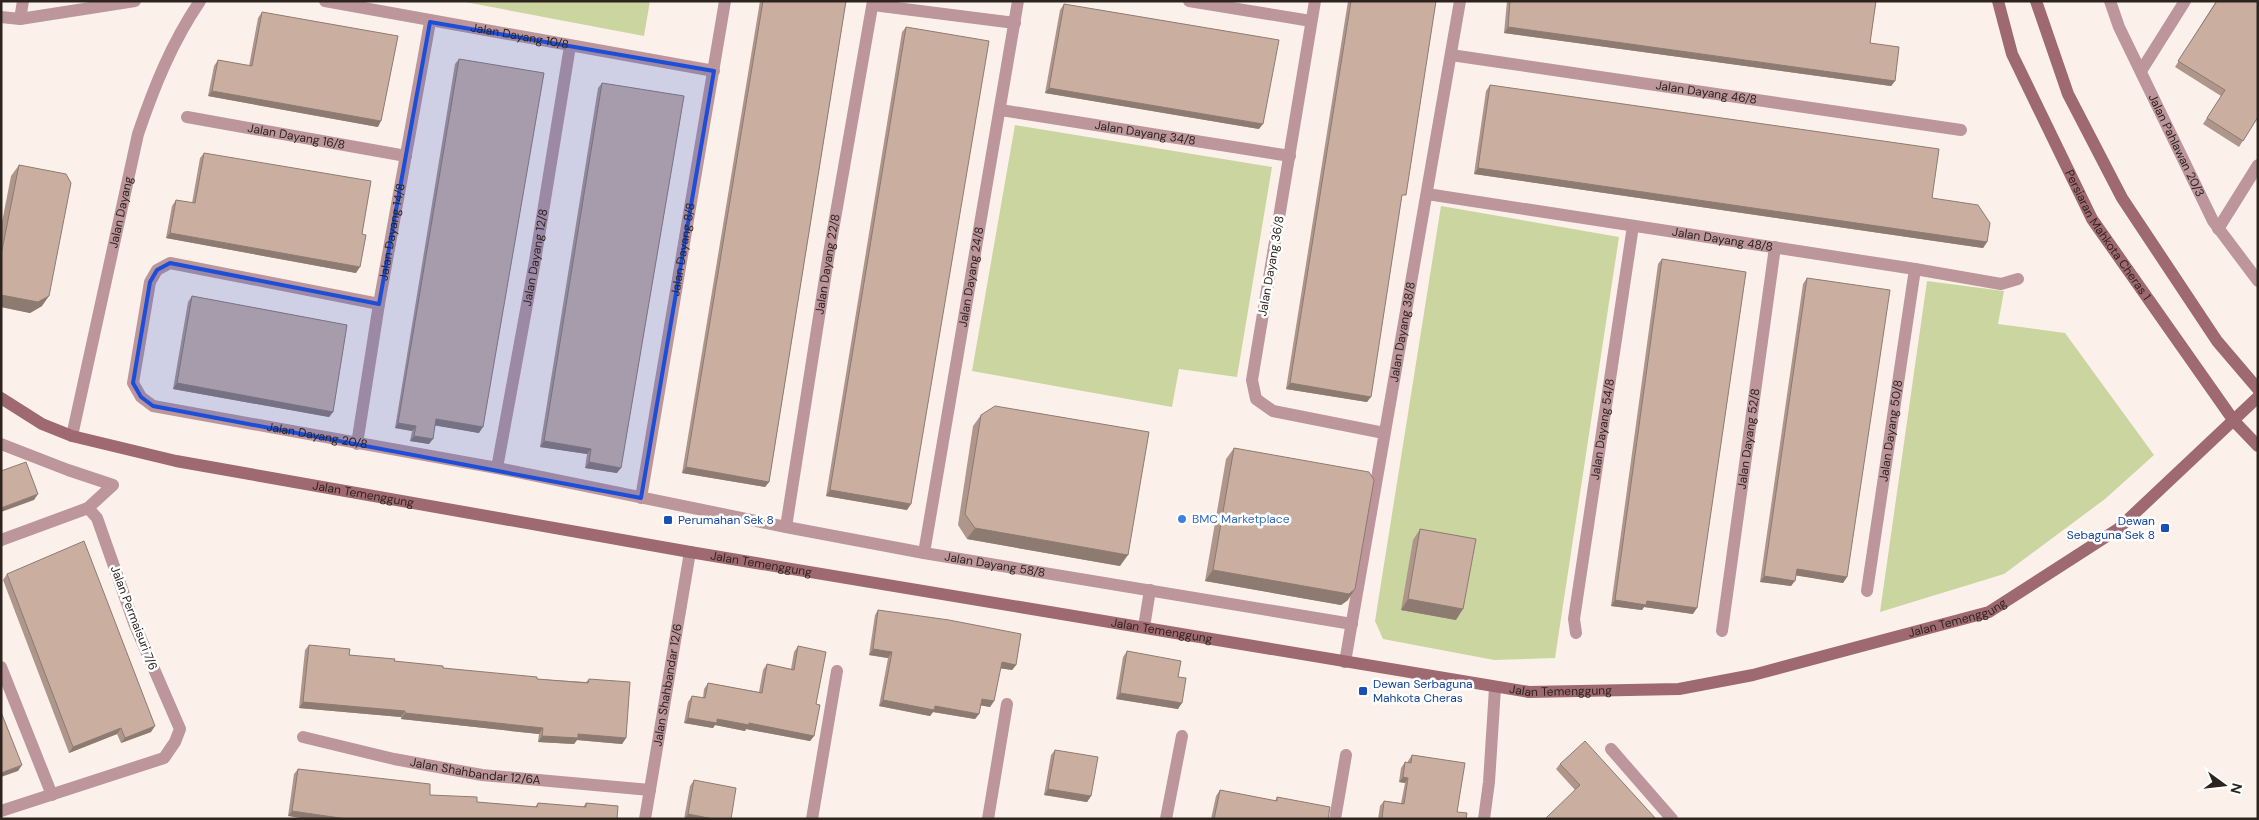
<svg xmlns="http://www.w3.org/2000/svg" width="2259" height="820" viewBox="0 0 2259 820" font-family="'DM Sans',sans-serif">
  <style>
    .green { fill: #cad5a0 }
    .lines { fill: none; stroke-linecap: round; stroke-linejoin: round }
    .street { stroke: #bc969b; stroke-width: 12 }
    .secondary { stroke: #9e6971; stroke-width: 12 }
    .wall { fill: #ae968a }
    .shaded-wall { fill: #8d7a71 }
    .building { fill: #caafa1; stroke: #8d7a71 }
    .marked { fill: #1d4ed8; fill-opacity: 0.2; stroke: #1d4ed8; stroke-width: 4; stroke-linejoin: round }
    .shop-dot { fill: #3f7fe0; stroke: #fff; stroke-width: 2 }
    .transit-dot { fill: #1a4fb4; stroke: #fff; stroke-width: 2 }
    .labels { text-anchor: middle; stroke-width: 5; stroke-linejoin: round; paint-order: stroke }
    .street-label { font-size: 12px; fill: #2d241e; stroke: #fff }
    .shop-label { font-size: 12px; fill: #366cbe; stroke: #fff; text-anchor: start }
    .transit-label { font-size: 12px; fill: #164399; stroke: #fff; text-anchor: start }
  </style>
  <rect width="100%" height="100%" fill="#fcf1ea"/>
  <g class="green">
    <path d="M460,1H650L644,36Z"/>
    <path d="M1015,125L1272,167L1237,377L1179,369L1172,407L972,371Z"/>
    <path d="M1441,206L1619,237L1555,658L1494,660L1383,639L1375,621Z"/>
    <path d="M1927,281L2004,291L1998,324L2065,333L2154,455L2105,499L2004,574L1880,612Z"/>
  </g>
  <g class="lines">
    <g class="street">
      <path id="s1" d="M325,1L714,71"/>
      <path d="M1189,1L1311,21"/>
      <path d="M1315,1L1252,380L1256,399L1273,411L1384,433"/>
      <path id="s2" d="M2110,1L2119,27L2213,221L2258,281"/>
      <path d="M873,5L1015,23"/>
      <path d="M1,17L20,19L135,1"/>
      <path d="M20,19L23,1"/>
      <path id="s3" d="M1451,55L1961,130"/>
      <path d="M2141,71L2185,1"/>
      <path id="s4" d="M1001,110L1290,156"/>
      <path id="s5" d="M187,117L406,156"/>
      <path id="s6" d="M1427,194L1915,269L2001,284L2018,279"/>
      <path d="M2218,229L2258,165"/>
      <path id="s7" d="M379,304L170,263L157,270L150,282L133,383L141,397L153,406L497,468L786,527L924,553L1352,624"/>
      <path id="s8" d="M72,436L138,134C154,87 172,42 200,1"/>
      <path d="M1,444L68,470L113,485L88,508L1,540"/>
      <path id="s9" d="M357,444L379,304L430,22"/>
      <path id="s10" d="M497,468L535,261L570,46"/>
      <path id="s11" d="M641,498L725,1"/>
      <path id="s12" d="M786,527L829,253L873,1"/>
      <path id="s13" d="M924,553L1018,1"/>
      <path id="s14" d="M1867,591L1915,269"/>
      <path d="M1144,627L1150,590"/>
      <path id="s15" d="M1722,631L1775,247"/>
      <path id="s16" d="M1576,633L1574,619L1633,226"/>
      <path id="s17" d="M1345,662L1460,1"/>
      <path d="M1,667L52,795"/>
      <path id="s18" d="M303,737L394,759L482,775L650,790"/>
      <path d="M1611,749L1672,819"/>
      <path d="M1,811L164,758L175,742L180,729L134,623L97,518L88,508"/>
      <path id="s19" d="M645,819L690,552"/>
      <path d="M812,819L837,671"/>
      <path d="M988,819L1007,704"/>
      <path d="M1166,819L1182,736"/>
      <path d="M1335,819L1346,755"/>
      <path d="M1484,819L1489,782L1495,688"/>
    </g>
    <g class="secondary">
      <path id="s20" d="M1998,1L2012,54L2092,219L2234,421L2258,446"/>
      <path d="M2036,1L2068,94L2122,198L2217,341L2258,389"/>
      <path id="s21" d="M1,398L42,424L72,436L176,461L690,552L1529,692L1679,689L1753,675L1989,612L2118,529L2258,397"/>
    </g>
  </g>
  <g class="wall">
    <path d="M760,1H846L769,482L765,487L682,473Z"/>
    <path d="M1348,1H1436L1401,201L1367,402L1286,389Z"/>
    <path d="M1507,1H1876L1870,43L1895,81L1891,86L1504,33Z"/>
    <path d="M2216,1L2258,117L2239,147L2203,124L2221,96L2175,67Z"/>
    <path d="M1064,4L1259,129L1045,93L1060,10Z"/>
    <path d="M262,12L378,127L208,96L214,66L218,60L249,66L258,18Z"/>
    <path d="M906,27L907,510L826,496L902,32Z"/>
    <path d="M459,59L479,433L435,425L429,444L410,441L412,431L395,428L455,64Z"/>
    <path d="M602,83L617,473L585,468L587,454L540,447L598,88Z"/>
    <path d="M1490,85L1932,198L1987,242L1983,248L1474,174L1486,91Z"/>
    <path d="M204,153L362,234L356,273L166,238L172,206L176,200L192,203L200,158Z"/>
    <path d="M19,165L42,306L30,313L1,307V227L11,176Z"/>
    <path d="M1662,259L1693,614L1644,607L1642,610L1611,606L1658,264Z"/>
    <path d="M1807,278L1847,577L1843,583L1796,575L1791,586L1760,582L1803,284Z"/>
    <path d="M192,296L333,412L329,417L173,389L188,302Z"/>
    <path d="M981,415L1120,566L967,539L958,525L973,426Z"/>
    <path d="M1234,448L1348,600L1341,605L1205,581L1226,459Z"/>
    <path d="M1420,529L1456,620L1401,610L1413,540Z"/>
    <path d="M7,574L151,732L121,743L117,734L69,753L3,580Z"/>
    <path d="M878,610L1016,665L1012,670L1000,668L994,701L990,707L981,705L979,714L975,719L933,712L930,716L879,706L888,658L869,655L875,615Z"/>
    <path d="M309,645L349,655L443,668L537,679L586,682L589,679L626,738L622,744L577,740L574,744L538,742L539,734L401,719V717L299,708L305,650Z"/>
    <path d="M798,646L816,704L814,736L810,741L746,729L745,731L715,725L713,728L684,723L688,702L692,696L703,698L704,689L708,683L759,692L763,670L767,664L791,669L794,652Z"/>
    <path d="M1127,651L1178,677V709L1116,699L1123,657Z"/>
    <path d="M1055,750L1091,796L1087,802L1044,795L1051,755Z"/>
    <path d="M1412,755L1457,812L1466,819H1378L1380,806L1384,801L1401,803L1405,783L1399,782L1401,768L1405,762L1408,763V761Z"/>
    <path d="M1560,764L1656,819L1575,790L1556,769Z"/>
    <path d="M298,769L430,795L477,802L535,807L538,803L583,807L586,803L618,806L288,816L294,774Z"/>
    <path d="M694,780L731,819H684L690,786Z"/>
    <path d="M1220,790L1275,801L1277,797L1328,819H1211L1216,796Z"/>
  </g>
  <g class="shaded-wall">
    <path d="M1508,27L1895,81L1891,86L1504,33Z"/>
    <path d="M1049,88L1263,124L1259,129L1045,93Z"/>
    <path d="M212,91L381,121L378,127L208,96Z"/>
    <path d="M1478,168L1987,242L1983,248L1474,174Z"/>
    <path d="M170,233L360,267L356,273L166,238Z"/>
    <path d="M1,295L49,296L42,306L30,313L1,307Z"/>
    <path d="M177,383L333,412L329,417L173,389Z"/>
    <path d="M1290,383L1371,397L1367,402L1286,389Z"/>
    <path d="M436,419L483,427L479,433L432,425Z"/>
    <path d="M398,423L416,426L412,431L395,428Z"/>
    <path d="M414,436L433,439L429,444L410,441Z"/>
    <path d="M544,441L591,449L587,454L540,447Z"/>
    <path d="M589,462L621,468L617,473L585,468Z"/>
    <path d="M686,467L769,482L765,487L682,473Z"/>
    <path d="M830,490L911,504L907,510L826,496Z"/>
    <path d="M38,494L34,500L1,512V508Z"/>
    <path d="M975,528L1128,555L1120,566L967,539Z"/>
    <path d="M1797,569L1847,577L1843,583L1793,575Z"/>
    <path d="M1213,570L1355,589L1348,600L1341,605L1205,581Z"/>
    <path d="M1764,576L1795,581L1791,586L1760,582Z"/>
    <path d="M1408,599L1463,609L1456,620L1401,610Z"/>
    <path d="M1615,600L1647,601L1697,608L1693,614L1644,607L1642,610L1611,606Z"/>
    <path d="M873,649L892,652L888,658L869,655Z"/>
    <path d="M1002,662L1016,665L1012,670L998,668Z"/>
    <path d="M1120,693L1182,703L1178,709L1116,699Z"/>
    <path d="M982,699L994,701L990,707L978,705Z"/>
    <path d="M883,700L935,706L979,714L975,719L933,712L930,716L879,706Z"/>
    <path d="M303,702L405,711L401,717L299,708Z"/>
    <path d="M405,713L543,728L539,734L401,719Z"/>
    <path d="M688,718L717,719L749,723L814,736L810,741L746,729L745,731L715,725L713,728L684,723Z"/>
    <path d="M155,726L151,732L121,743L125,738Z"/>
    <path d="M121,728L117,734L69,753L73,747Z"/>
    <path d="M578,734L626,738L622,744L577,740L574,744L538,742L542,736Z"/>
    <path d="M22,765L18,771L1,777V773Z"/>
    <path d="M1403,777L1408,778L1405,783L1399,782Z"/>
    <path d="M1048,789L1091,796L1087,802L1044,795Z"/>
    <path d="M292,811L347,818L306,819L288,816Z"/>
    <path d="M688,814L714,819H685Z"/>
  </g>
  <g class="building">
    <path d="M763,1H846L769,482L686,467Z"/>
    <path d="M1351,1H1436L1406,195H1402L1371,397L1290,383Z"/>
    <path d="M1510,1H1876L1870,43L1899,47L1895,81L1508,27Z"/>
    <path d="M2217,1H2258V117L2243,141L2207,118L2225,90L2178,61Z"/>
    <path d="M1064,4L1279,40L1263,124L1049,88Z"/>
    <path d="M262,12L398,36L381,121L212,91L218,60L252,66Z"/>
    <path d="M906,27L989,41L911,504L830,490Z"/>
    <path d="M459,59L544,73L483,427L436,419L433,439L414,436L416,426L398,423Z"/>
    <path d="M602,83L684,96L621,468L589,462L591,449L544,441Z"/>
    <path d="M1490,85L1939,149L1932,198L1978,205L1990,223L1987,242L1478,168Z"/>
    <path d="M204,153L371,181L362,234L366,235L360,267L170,233L176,200L195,203Z"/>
    <path d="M19,165L66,174L71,183L49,296L38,302L1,295V255Z"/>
    <path d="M1662,259L1746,272L1697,608L1647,601L1646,605L1615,600Z"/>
    <path d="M1807,278L1890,290L1847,577L1797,569L1795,581L1764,576Z"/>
    <path d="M192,296L347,325L333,412L177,383Z"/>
    <path d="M995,406L1149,432L1128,555L975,528L965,514L981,415Z"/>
    <path d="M1234,448L1369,472L1374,480L1355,589L1349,594L1213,570Z"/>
    <path d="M26,462L38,494L1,508V471Z"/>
    <path d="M1420,529L1476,539L1463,609L1408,599Z"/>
    <path d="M84,541L155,726L125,738L121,728L73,747L7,574Z"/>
    <path d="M878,610L949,620L1021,634L1016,665L1002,662L994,701L982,699L979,714L935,706L934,710L883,700L892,652L873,649Z"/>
    <path d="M309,645L350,649L349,655L395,659L394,661L443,666V668L537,677V679L588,683L589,679L630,682L626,738L578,734V738L542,736L543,728L405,713V711L303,702Z"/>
    <path d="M798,646L826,652L816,704L820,705L814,736L749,723V725L717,719V723L688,718L692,696L705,698L708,683L762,693L767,664L794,670Z"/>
    <path d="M1127,651L1181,661L1178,677L1186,678L1182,703L1120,693Z"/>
    <path d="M1,712L22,765L1,773Z"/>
    <path d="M1585,741L1656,819H1545L1580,785L1560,764Z"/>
    <path d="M1055,750L1098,757L1091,796L1048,789Z"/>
    <path d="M1412,755L1465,763L1457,812L1467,813L1466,819H1382L1384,801L1404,804L1408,778L1403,777L1405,762L1411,763Z"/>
    <path d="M298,769L430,784V795L477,797V802L537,807L538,803L586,807V803L618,806L617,819H347L292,811Z"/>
    <path d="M694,780L736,788L731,819H714L688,814Z"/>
    <path d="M1220,790L1277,801V797L1330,807L1328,819H1214Z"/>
  </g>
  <path class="marked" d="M430,22L714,71L641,498L153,406L141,397L133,383L150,282L157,270L170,263L379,304Z"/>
  <circle class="shop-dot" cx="1182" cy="519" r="5"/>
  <g class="transit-dot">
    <rect x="663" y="515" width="10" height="10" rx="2.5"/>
    <rect x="2160" y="523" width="10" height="10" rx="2.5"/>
    <rect x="1358" y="686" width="10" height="10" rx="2.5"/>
  </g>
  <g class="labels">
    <g class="street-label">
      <text dy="4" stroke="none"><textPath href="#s1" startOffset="198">Jalan Dayang 10/8</textPath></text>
      <text dy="4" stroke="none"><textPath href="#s3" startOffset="258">Jalan Dayang 46/8</textPath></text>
      <text dy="4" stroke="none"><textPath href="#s4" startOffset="146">Jalan Dayang 34/8</textPath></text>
      <text dy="4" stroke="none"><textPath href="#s5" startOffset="111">Jalan Dayang 16/8</textPath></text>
      <text dy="4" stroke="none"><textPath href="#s2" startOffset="159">Jalan Pahlawan 20/3</textPath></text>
      <text dy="4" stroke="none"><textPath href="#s8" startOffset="229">Jalan Dayang</textPath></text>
      <text dy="4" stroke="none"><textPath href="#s9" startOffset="215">Jalan Dayang 14/8</textPath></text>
      <text dy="4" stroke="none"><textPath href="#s20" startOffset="260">Persiaran Mahkota Cheras 1</textPath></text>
      <text dy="4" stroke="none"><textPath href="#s6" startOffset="299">Jalan Dayang 48/8</textPath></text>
      <text dy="4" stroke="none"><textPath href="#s11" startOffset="252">Jalan Dayang 8/8</textPath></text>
      <text dy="4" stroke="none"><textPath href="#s10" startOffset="214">Jalan Dayang 12/8</textPath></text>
      <text dy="4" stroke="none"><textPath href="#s12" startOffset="266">Jalan Dayang 22/8</textPath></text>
      <text transform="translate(1271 266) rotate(-80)" y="4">Jalan Dayang 36/8</text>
      <text dy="4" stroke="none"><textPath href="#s13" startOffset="280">Jalan Dayang 24/8</textPath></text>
      <text dy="4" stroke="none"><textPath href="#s17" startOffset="335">Jalan Dayang 38/8</textPath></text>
      <text dy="4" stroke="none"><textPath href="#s16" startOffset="206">Jalan Dayang 54/8</textPath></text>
      <text dy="4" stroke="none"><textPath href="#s14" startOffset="162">Jalan Dayang 50/8</textPath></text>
      <text dy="4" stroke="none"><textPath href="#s7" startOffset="542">Jalan Dayang 20/8</textPath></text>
      <text dy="4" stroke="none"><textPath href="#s15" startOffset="194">Jalan Dayang 52/8</textPath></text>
      <text dy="4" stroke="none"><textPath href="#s21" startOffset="378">Jalan Temenggung</textPath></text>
      <text dy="4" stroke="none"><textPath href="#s21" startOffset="782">Jalan Temenggung</textPath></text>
      <text dy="4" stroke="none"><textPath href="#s7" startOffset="1232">Jalan Dayang 58/8</textPath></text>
      <text dy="4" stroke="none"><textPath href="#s21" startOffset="1998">Jalan Temenggung</textPath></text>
      <text transform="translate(134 618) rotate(69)" y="4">Jalan Permaisuri 7/6</text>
      <text dy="4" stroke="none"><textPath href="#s21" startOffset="1188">Jalan Temenggung</textPath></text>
      <text dy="4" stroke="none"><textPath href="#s19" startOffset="136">Jalan Shahbandar 12/6</textPath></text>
      <text dy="4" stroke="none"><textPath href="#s21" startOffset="1592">Jalan Temenggung</textPath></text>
      <text dy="4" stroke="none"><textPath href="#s18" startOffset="176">Jalan Shahbandar 12/6A</textPath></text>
    </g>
    <g class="shop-label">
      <text x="1192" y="523">BMC Marketplace</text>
    </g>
    <g class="transit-label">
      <text x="678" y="524">Perumahan Sek 8</text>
      <text x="2155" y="525" text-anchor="end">Dewan<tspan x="2155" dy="14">Sebaguna Sek 8</tspan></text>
      <text x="1373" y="688">Dewan Serbaguna<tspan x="1373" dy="14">Mahkota Cheras</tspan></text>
    </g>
  </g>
  <rect width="2259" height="820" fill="none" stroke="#2d241e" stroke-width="5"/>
  <g transform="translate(2224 785) rotate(105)" stroke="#ffffff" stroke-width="4" paint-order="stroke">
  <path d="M0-4L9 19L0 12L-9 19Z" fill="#2d241e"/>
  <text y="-8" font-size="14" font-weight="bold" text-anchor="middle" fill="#2d241e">N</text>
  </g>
</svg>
